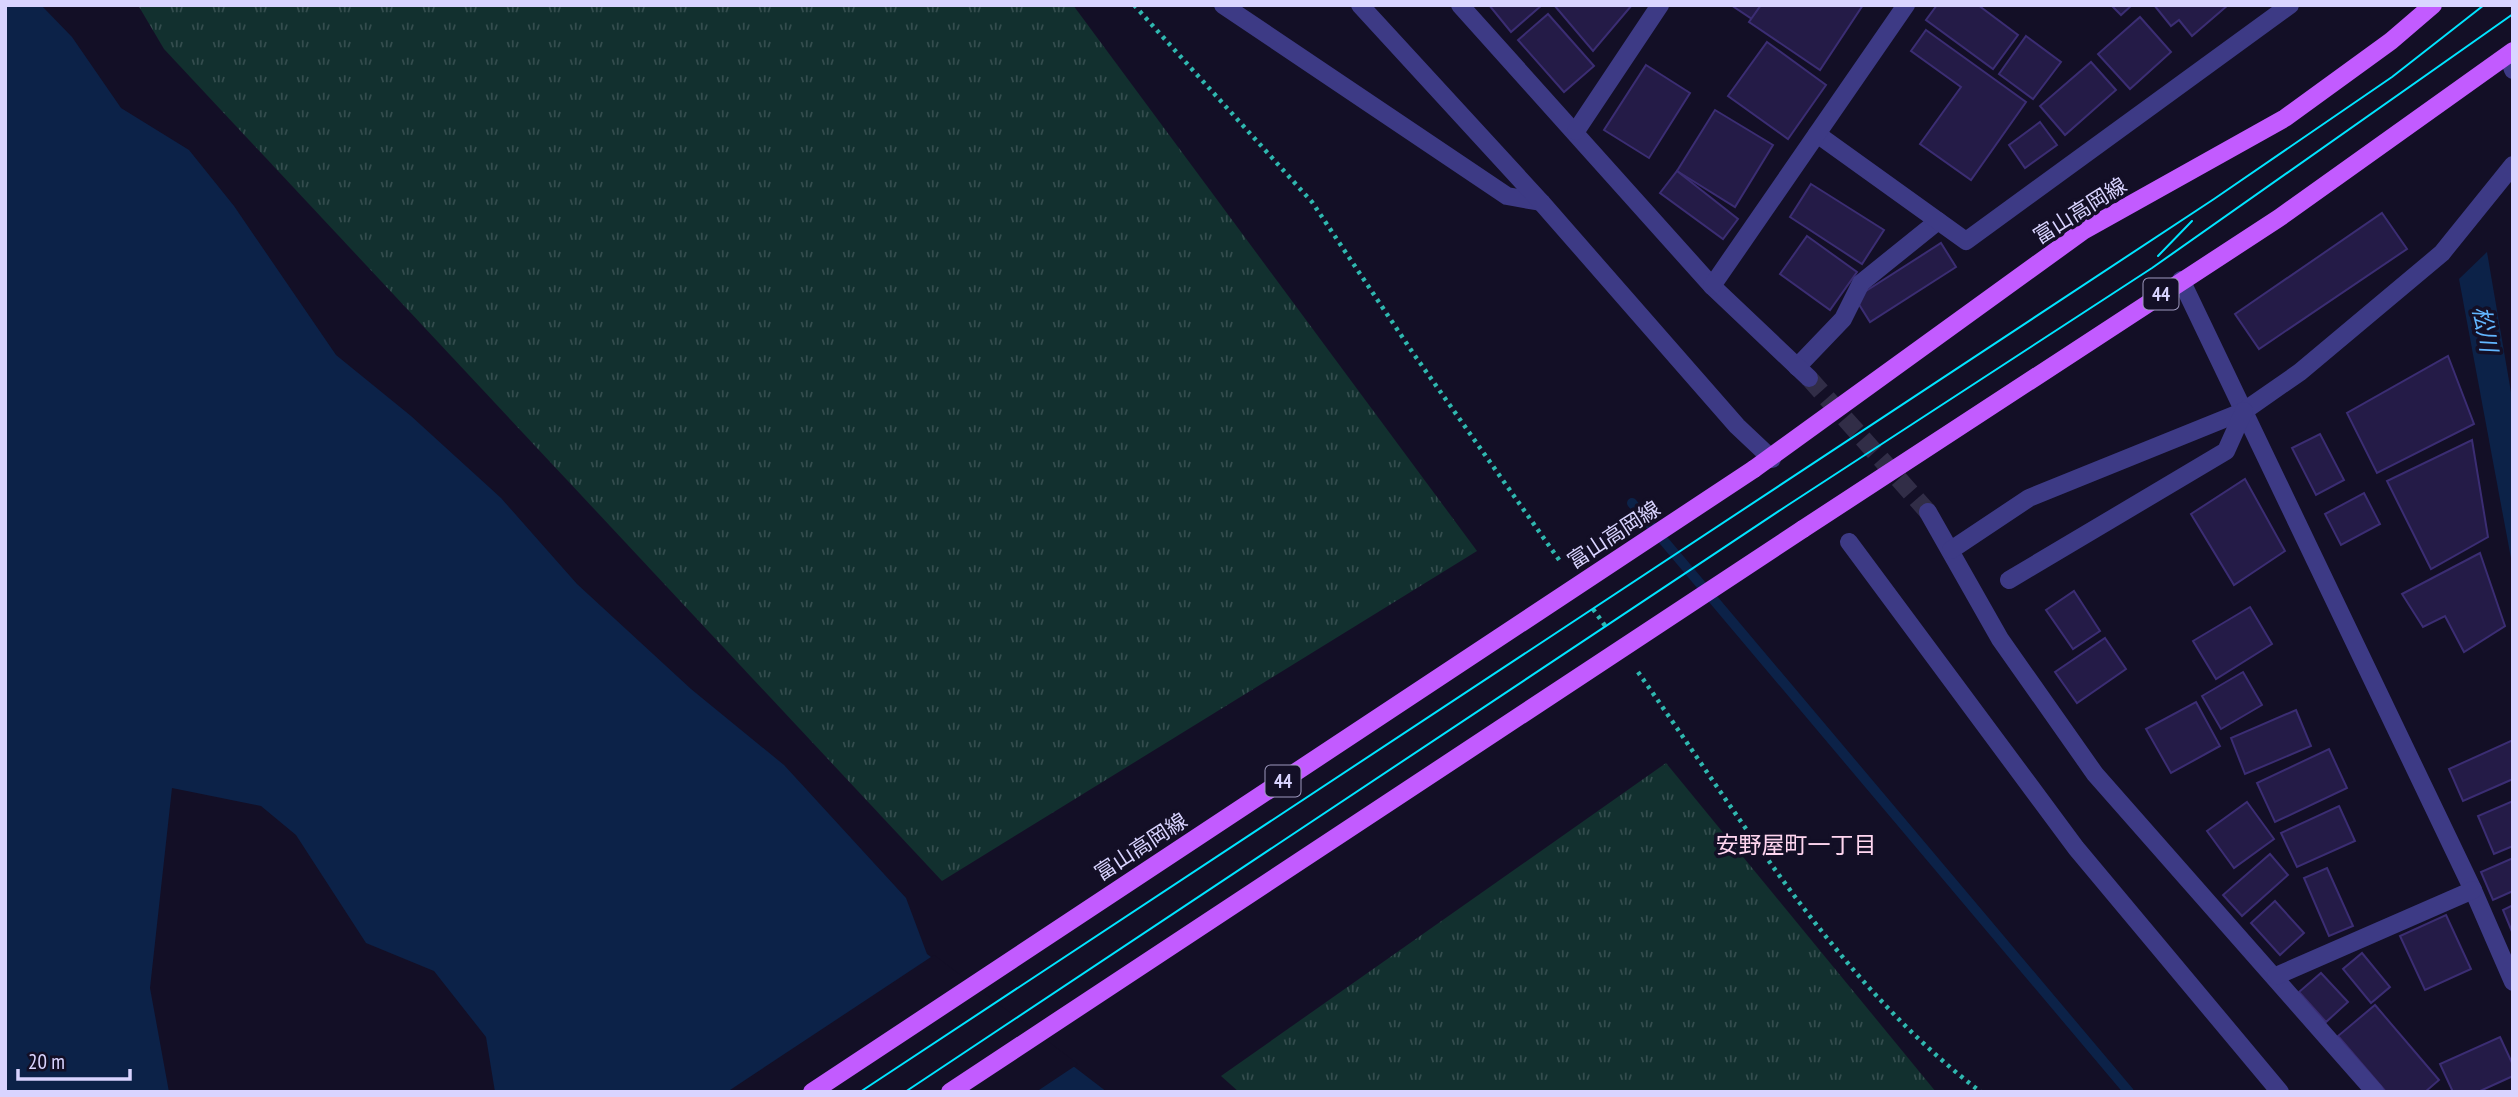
<svg xmlns="http://www.w3.org/2000/svg" width="2518" height="1097" viewBox="0 0 2518 1097" font-family="'PT Sans Narrow','Noto Sans JP',sans-serif">
  <style>
    .grass { fill: url(#grass-tufts) }
    .water { fill: #0c2248 }
    .pier { fill: #130f26 }
    .lines { fill: none; stroke-linecap: round; stroke-linejoin: round }
    .stream { stroke: #0c2248; stroke-width: 10 }
    .building { fill: #241b47; stroke: #3b2d73; stroke-width: 2 }
    .street-tunnel { stroke: #312d47; stroke-width: 18; stroke-dasharray: 18 9; stroke-linecap: butt }
    .path { stroke: #2fb8b0; stroke-width: 4.5; stroke-dasharray: 3.5 5; stroke-linecap: butt }
    .lane { stroke: #3d3a85; stroke-width: 18 }
    .street { stroke: #3d3a85; stroke-width: 18 }
    .primary { stroke: #c25bff; stroke-width: 18 }
    .tram { stroke: #00e5ff; stroke-width: 2 }
    .primary-bridge { stroke: #c25bff; stroke-width: 18 }
    .labels { text-anchor: middle; stroke-width: 7; stroke-linejoin: round; paint-order: stroke }
    .shield { fill: #130f26; stroke: #9e99be; stroke-width: 2 }
    .shield-label { font-size: 19px; font-weight: bold; fill: #d9d4ff }
    .street-label { font-size: 21px; fill: #d9d4ff; stroke: #130f26 }
    .water-label { font-size: 23px; font-style: italic; fill: #62b6ff; stroke: #130f26 }
    .neighbourhood-label { font-size: 23px; fill: #ffd6f0; stroke: #130f26 }
  </style>
  <defs>
    <pattern id="grass-tufts" width="24" height="20" patternUnits="userSpaceOnUse" patternTransform="scale(1.75)"><rect width="24" height="20" fill="#12302f"/><path d="M3 7l-1-3M5 7V3M7 7l1-3M15 17l-1-3M17 17v-4M19 17l1-3" fill="none" stroke="#344d4e"/></pattern>
  </defs>
  <rect width="100%" height="100%" fill="#130f26"/>
  <g class="grass">
    <path d="M138,5H1073L1477,551L942,881L164,49Z"/>
    <path d="M1666,763L1936,1092H1239L1221,1076Z"/>
  </g>
  <g class="water">
    <path d="M5,5H41L72,37L121,108L189,150L234,206L336,355L411,416L501,498L577,584L691,689L784,765L906,898L927,954L1107,1092H495L486,1037L434,971L366,943L296,835L261,806L172,788L150,988L169,1092H5Z"/>
    <path d="M2487,252L2513,404V569L2459,279Z"/>
  </g>
  <path class="pier" d="M934,955L1078,1064L1036,1092H727Z"/>
  <g class="lines">
    <path class="stream" d="M1632,503L2129,1092"/>
  </g>
  <g class="building">
    <path d="M1489,5H1542L1511,32Z"/>
    <path d="M1554,5H1632L1593,51Z"/>
    <path d="M1731,5H1761L1752,19Z"/>
    <path d="M1761,5H1863L1820,70L1749,22Z"/>
    <path d="M1937,5H1978L2018,35L1993,69L1926,20Z"/>
    <path d="M2111,5H2132L2121,15Z"/>
    <path d="M2154,5H2228L2192,36L2179,20L2171,26Z"/>
    <path d="M1548,14L1594,66L1564,92L1518,40Z"/>
    <path d="M2140,17L2171,52L2130,89L2098,54Z"/>
    <path d="M1926,30L2026,102L1971,180L1920,144L1961,87L1911,51Z"/>
    <path d="M2026,36L2061,62L2033,99L1999,74Z"/>
    <path d="M1767,42L1826,85L1788,139L1728,96Z"/>
    <path d="M2091,62L2116,90L2065,135L2040,106Z"/>
    <path d="M1646,65L1690,93L1649,158L1604,130Z"/>
    <path d="M1715,110L1773,145L1735,207L1677,171Z"/>
    <path d="M2040,122L2057,145L2025,168L2009,145Z"/>
    <path d="M1677,171L1738,219L1723,239L1660,193Z"/>
    <path d="M1811,184L1884,230L1862,264L1790,217Z"/>
    <path d="M2382,213L2407,249L2259,349L2235,314Z"/>
    <path d="M1807,236L1857,272L1830,310L1780,274Z"/>
    <path d="M1941,243L1956,267L1870,322L1855,298Z"/>
    <path d="M2448,356L2474,424L2377,473L2347,413Z"/>
    <path d="M2320,434L2344,480L2316,495L2292,448Z"/>
    <path d="M2472,440L2488,537L2431,569L2387,481Z"/>
    <path d="M2245,479L2285,551L2234,585L2191,514Z"/>
    <path d="M2364,493L2380,524L2341,545L2325,514Z"/>
    <path d="M2480,553L2505,626L2464,652L2445,616L2423,627L2402,594Z"/>
    <path d="M2074,591L2100,631L2073,649L2046,610Z"/>
    <path d="M2250,607L2272,644L2216,679L2193,641Z"/>
    <path d="M2105,638L2126,669L2077,703L2055,672Z"/>
    <path d="M2243,672L2262,705L2221,729L2202,696Z"/>
    <path d="M2196,702L2220,746L2171,773L2146,729Z"/>
    <path d="M2296,710L2311,746L2245,774L2231,738Z"/>
    <path d="M2513,740V779L2463,801L2449,769Z"/>
    <path d="M2329,749L2347,788L2275,822L2257,783Z"/>
    <path d="M2513,801V846L2494,854L2478,816Z"/>
    <path d="M2247,802L2274,839L2234,868L2207,831Z"/>
    <path d="M2339,806L2355,841L2297,867L2281,833Z"/>
    <path d="M2270,854L2288,875L2242,916L2223,895Z"/>
    <path d="M2513,858V891L2493,900L2481,872Z"/>
    <path d="M2327,868L2353,926L2329,936L2304,878Z"/>
    <path d="M2275,901L2304,933L2280,955L2251,923Z"/>
    <path d="M2513,905V934L2503,910Z"/>
    <path d="M2446,915L2471,969L2425,990L2400,936Z"/>
    <path d="M2362,953L2390,987L2371,1003L2343,969Z"/>
    <path d="M2321,973L2348,1002L2326,1022L2299,992Z"/>
    <path d="M2375,1005L2439,1080L2425,1092H2386L2338,1036Z"/>
    <path d="M2500,1037L2513,1065V1076L2478,1092H2453L2440,1064Z"/>
  </g>
  <g class="lines">
    <path class="street-tunnel" d="M1809,378L1928,512"/>
    <g class="path">
      <path d="M1134,5L1312,202L1413,353L1562,564"/>
      <path d="M1593,609L1606,627"/>
      <path d="M1638,672C1740,816 1838,984 1981,1092"/>
    </g>
    <path class="lane" d="M1797,367L1843,319L1861,283L1938,221"/>
    <g class="street">
      <path d="M1223,5L1507,196L1541,202"/>
      <path d="M1360,5L1541,202L1737,426L1772,459"/>
      <path d="M1460,5L1712,286L1809,378"/>
      <path d="M2508,55L2513,70"/>
      <path d="M1576,131L1660,5"/>
      <path d="M1817,134L1966,241L2290,5"/>
      <path d="M2181,280L2473,890L2513,982"/>
      <path d="M1712,286L1906,5"/>
      <path d="M1928,512L2000,639L2095,774L2375,1092"/>
      <path d="M1849,542L2076,848L2280,1092"/>
      <path d="M1951,550L2029,498L2244,411L2300,372L2442,253L2513,165"/>
      <path d="M2009,580L2226,451L2244,411"/>
      <path d="M2276,976L2473,890"/>
    </g>
    <g class="primary">
      <path d="M1754,469L2083,231L2285,118L2391,41L2433,5"/>
      <path d="M1803,529L2279,218L2513,51"/>
    </g>
    <g class="tram">
      <path d="M2158,256L2192,221"/>
      <path d="M860,1092L2214,199L2392,77L2484,5"/>
      <path d="M905,1092L1785,507L2152,268L2513,14"/>
    </g>
    <g class="primary-bridge">
      <path d="M812,1092L1754,469"/>
      <path d="M950,1092L1803,529"/>
    </g>
  </g>
  <g class="labels">
    <g class="shield">
      <rect x="2143.5" y="278.5" width="35" height="31" rx="5"/>
      <rect x="1265.5" y="765.5" width="35" height="31" rx="5"/>
    </g>
    <g class="shield-label">
      <text x="2161" y="301">44</text>
      <text x="1283" y="788">44</text>
    </g>
    <g class="street-label">
      <text transform="translate(2080 211) rotate(-32)" y="7">富山高岡線</text>
      <text transform="translate(1614 535) rotate(-33)" y="7">富山高岡線</text>
      <text transform="translate(1141 847) rotate(-33)" y="7">富山高岡線</text>
    </g>
    <g class="water-label">
      <text transform="translate(2485 329) rotate(79)" y="8">松川</text>
    </g>
    <g class="neighbourhood-label">
      <text x="1796" y="853">安野屋町一丁目</text>
    </g>
  </g>
  <rect width="2518" height="1097" fill="none" stroke="#d9d4ff" stroke-width="14"/>
  <path d="M18 1069v10h112v-10" fill="none" stroke="#d9d4ff" stroke-width="3.5"/>
  <text x="28" y="1069" font-size="21" fill="#d9d4ff" stroke="#130f26" stroke-width="5" paint-order="stroke">20 m</text>
</svg>
